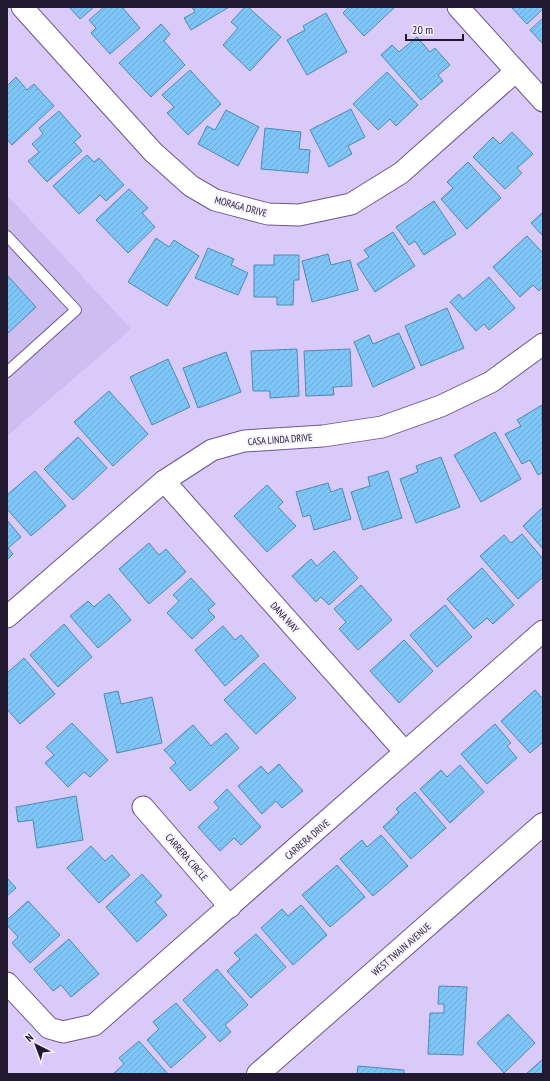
<svg xmlns="http://www.w3.org/2000/svg" width="550" height="1081" viewBox="0 0 550 1081" font-family="'PT Sans Narrow',sans-serif">
  <style>
    .built { fill: #cebdf1 }
    .building { fill: url(#building-hatch); stroke: #5089af }
    .lines { fill: none; stroke-linecap: round; stroke-linejoin: round }
    .service-casing { stroke: #6b588d; stroke-width: 12 }
    .minor-casing { stroke: #6b588d; stroke-width: 23 }
    .tertiary-casing { stroke: #6b588d; stroke-width: 24 }
    .service { stroke: #fff; stroke-width: 10 }
    .minor { stroke: #fff; stroke-width: 21 }
    .tertiary { stroke: #fff; stroke-width: 22 }
    .labels { text-anchor: middle; stroke-width: 3.5; stroke-linejoin: round; paint-order: stroke }
    .street-label { font-size: 10px; fill: #21192f; stroke: #f6f2fe }
  </style>
  <defs>
    <pattern id="building-hatch" width="6" height="6" patternUnits="userSpaceOnUse"><rect width="6" height="6" fill="#7fc6f8"/><path d="M-1 1l2-2M0 6l6-6M5 7l2-2" fill="none" stroke="#6daad5"/></pattern>
  </defs>
  <rect width="100%" height="100%" fill="#dacafa"/>
  <path class="built" d="M7,195L131,329L7,436Z"/>
  <g class="building">
    <path d="M69,7H94L80,19Z"/>
    <path d="M104,7H122L140,28L110,54L91,33L96,28L89,20Z"/>
    <path d="M192,7H229L191,30L184,18L195,12Z"/>
    <path d="M245,7H248L281,37L250,71L223,45L238,28L231,22Z"/>
    <path d="M349,7H395L364,36L343,13Z"/>
    <path d="M511,7H543V9L527,24Z"/>
    <path d="M326,13L347,52L307,75L287,40L305,30L303,26Z"/>
    <path d="M543,18V44L530,30Z"/>
    <path d="M161,24L170,34L164,41L185,65L151,97L119,63Z"/>
    <path d="M417,37L430,52L435,48L450,65L438,75L443,81L421,100L381,55L392,45L399,52Z"/>
    <path d="M190,70L221,104L188,135L167,113L174,107L162,95Z"/>
    <path d="M387,72L418,105L396,126L390,119L378,130L353,104Z"/>
    <path d="M16,77L27,90L34,84L54,106L12,145L7,139V86Z"/>
    <path d="M351,109L365,137L348,146L352,154L329,167L310,130Z"/>
    <path d="M226,110L259,127L238,166L198,144L207,126L215,130Z"/>
    <path d="M59,111L81,136L74,142L82,151L47,182L28,161L39,152L32,144L43,134L39,128Z"/>
    <path d="M265,128L301,132L299,149L310,150L308,173L261,169Z"/>
    <path d="M512,132L533,154L517,168L522,173L505,189L473,157L493,137L500,144Z"/>
    <path d="M87,155L94,162L99,158L124,185L106,201L100,195L79,214L53,186Z"/>
    <path d="M468,162L501,198L467,229L441,199L453,188L447,182Z"/>
    <path d="M129,189L148,208L142,213L155,227L128,253L96,220Z"/>
    <path d="M434,201L456,234L424,255L415,241L409,245L396,227Z"/>
    <path d="M543,212V236L531,223Z"/>
    <path d="M393,232L415,266L375,292L357,264L369,257L364,250Z"/>
    <path d="M527,236L543,253V287L539,291L533,285L520,297L493,267Z"/>
    <path d="M156,238L169,247L174,240L199,256L167,306L128,282Z"/>
    <path d="M208,248L234,259L231,265L248,273L238,295L195,278Z"/>
    <path d="M328,254L331,265L350,260L358,290L312,302L302,261Z"/>
    <path d="M274,255H299V280H294L293,305H277V297H254V265H274Z"/>
    <path d="M7,275L36,307L7,334Z"/>
    <path d="M489,277L515,308L489,330L484,324L476,331L450,302L459,294L463,299Z"/>
    <path d="M447,308L464,348L421,366L405,326Z"/>
    <path d="M399,333L415,368L373,387L354,342L369,335L373,344Z"/>
    <path d="M297,349L299,396L270,398V391H253L251,351Z"/>
    <path d="M350,349L352,386L333,387L334,395L306,396L304,351Z"/>
    <path d="M226,352L241,392L198,408L183,368Z"/>
    <path d="M168,359L190,407L152,425L130,377Z"/>
    <path d="M109,391L148,434L113,466L74,422Z"/>
    <path d="M542,405L543,472L538,475L530,460L522,464L505,434L521,426L517,420Z"/>
    <path d="M495,432L521,479L481,502L454,455Z"/>
    <path d="M78,437L107,468L73,500L44,469Z"/>
    <path d="M441,457L460,507L416,523L400,479L418,472L416,466Z"/>
    <path d="M35,471L66,506L31,536L7,509V495Z"/>
    <path d="M388,471L402,518L363,530L351,492L370,486L368,477Z"/>
    <path d="M328,483L331,492L342,488L351,519L314,530L310,515L303,517L296,492Z"/>
    <path d="M267,485L283,502L278,507L296,526L267,552L234,516Z"/>
    <path d="M543,507V549L523,526Z"/>
    <path d="M7,520L21,537L8,548L13,554L7,560Z"/>
    <path d="M522,534L543,559V577L518,599L480,556L504,535L511,543Z"/>
    <path d="M149,543L159,555L166,549L186,572L149,604L119,569Z"/>
    <path d="M334,551L358,578L329,605L321,597L316,602L292,576L311,559L317,566Z"/>
    <path d="M482,568L514,605L493,624L487,618L474,629L447,599Z"/>
    <path d="M191,578L215,604L208,610L215,617L192,639L167,613L179,601L173,595Z"/>
    <path d="M361,585L392,620L358,650L339,629L346,622L334,609Z"/>
    <path d="M109,594L131,620L98,648L70,616L88,601L94,607Z"/>
    <path d="M445,605L472,637L437,667L410,635Z"/>
    <path d="M64,624L92,657L58,687L30,655Z"/>
    <path d="M223,626L235,640L241,635L259,656L225,686L195,650Z"/>
    <path d="M404,640L433,671L399,703L370,671Z"/>
    <path d="M24,658L55,694L20,724L7,709V673Z"/>
    <path d="M264,663L296,698L256,734L224,700Z"/>
    <path d="M535,690L543,699V742L530,753L501,721Z"/>
    <path d="M118,691L121,704L152,697L162,743L117,753L104,694Z"/>
    <path d="M72,723L108,760L90,777L84,772L68,787L45,763L54,755L46,747Z"/>
    <path d="M495,724L511,743L507,746L517,758L487,784L461,754Z"/>
    <path d="M193,725L211,746L226,733L239,748L190,791L170,768L176,763L164,750Z"/>
    <path d="M279,764L303,791L282,808L276,801L262,814L238,786L261,766L268,774Z"/>
    <path d="M460,765L484,792L450,823L420,789L441,770L447,777Z"/>
    <path d="M227,789L261,827L241,845L234,838L220,851L198,827L219,808L214,802Z"/>
    <path d="M415,792L446,828L411,859L383,827L399,812L396,809Z"/>
    <path d="M76,796L83,840L37,848L33,820L18,822L16,807Z"/>
    <path d="M381,835L408,866L373,896L340,859L362,840L367,847Z"/>
    <path d="M91,846L105,861L112,855L130,875L99,903L67,868Z"/>
    <path d="M337,865L365,897L330,927L302,895Z"/>
    <path d="M142,874L162,896L155,902L167,915L137,942L106,907Z"/>
    <path d="M7,878L16,888L7,896Z"/>
    <path d="M28,901L60,935L30,963L12,943L18,937L7,925V920Z"/>
    <path d="M301,905L327,935L293,965L261,928L282,909L288,916Z"/>
    <path d="M256,934L286,967L251,998L227,971L240,959L234,953Z"/>
    <path d="M69,939L99,974L71,997L61,985L53,991L34,969Z"/>
    <path d="M217,969L248,1005L225,1025L231,1032L220,1042L183,1000Z"/>
    <path d="M439,986L467,987L463,1055L428,1054L430,1013H444V1004H438Z"/>
    <path d="M176,1003L206,1037L171,1068L147,1040L159,1029L153,1022Z"/>
    <path d="M508,1014L535,1043L504,1073L477,1043Z"/>
    <path d="M139,1041L168,1074H113L124,1064L119,1058Z"/>
    <path d="M543,1059V1074H526Z"/>
    <path d="M358,1066L404,1070V1074H357Z"/>
  </g>
  <g class="lines">
    <defs>
      <path id="service" d="M7,236L76,310L7,372"/>
      <g id="minor">
        <path d="M22,7L153,152L191,186L215,200L268,214L299,215L351,204L401,173L516,71"/>
        <path d="M458,7L543,101"/>
        <path d="M164,481L405,752"/>
        <path d="M7,617L164,481L212,450L244,441L323,436L382,427L441,406L491,382L543,344"/>
        <path d="M143,807L230,907"/>
        <path d="M7,983L49,1028L63,1032L94,1025L543,631"/>
      </g>
      <path id="tertiary" d="M258,1074L543,824"/>
    </defs>
    <use href="#service" class="service-casing"/>
    <use href="#minor" class="minor-casing"/>
    <use href="#tertiary" class="tertiary-casing"/>
    <use href="#service" class="service"/>
    <use href="#minor" class="minor"/>
    <use href="#tertiary" class="tertiary"/>
  </g>
  <g class="labels">
    <g class="street-label">
      <text transform="translate(241 206) rotate(15)" y="4">MORAGA DRIVE</text>
      <text transform="translate(280 439) rotate(-4)" y="4">CASA LINDA DRIVE</text>
      <text transform="translate(285 617) rotate(48)" y="4">DANA WAY</text>
      <text transform="translate(307 839) rotate(-41)" y="4">CARRERA DRIVE</text>
      <text transform="translate(187 857) rotate(49)" y="4">CARRERA CIRCLE</text>
      <text transform="translate(401 949) rotate(-41)" y="4">WEST TWAIN AVENUE</text>
    </g>
  </g>
  <rect width="550" height="1081" fill="none" stroke="#21192f" stroke-width="16"/>
  <g transform="translate(36 1045) rotate(318)" stroke="#f6f2fe" stroke-width="3" paint-order="stroke">
  <path d="M0-3L7 15L0 10L-7 15Z" fill="#21192f"/>
  <text y="-6" font-size="11" font-weight="bold" text-anchor="middle" fill="#21192f">N</text>
  </g>
  <path d="M406 34v6h57v-6" fill="none" stroke="#21192f" stroke-width="2"/>
  <text x="412" y="34" font-size="12" fill="#21192f" stroke="#f6f2fe" stroke-width="3" paint-order="stroke">20 m</text>
</svg>
